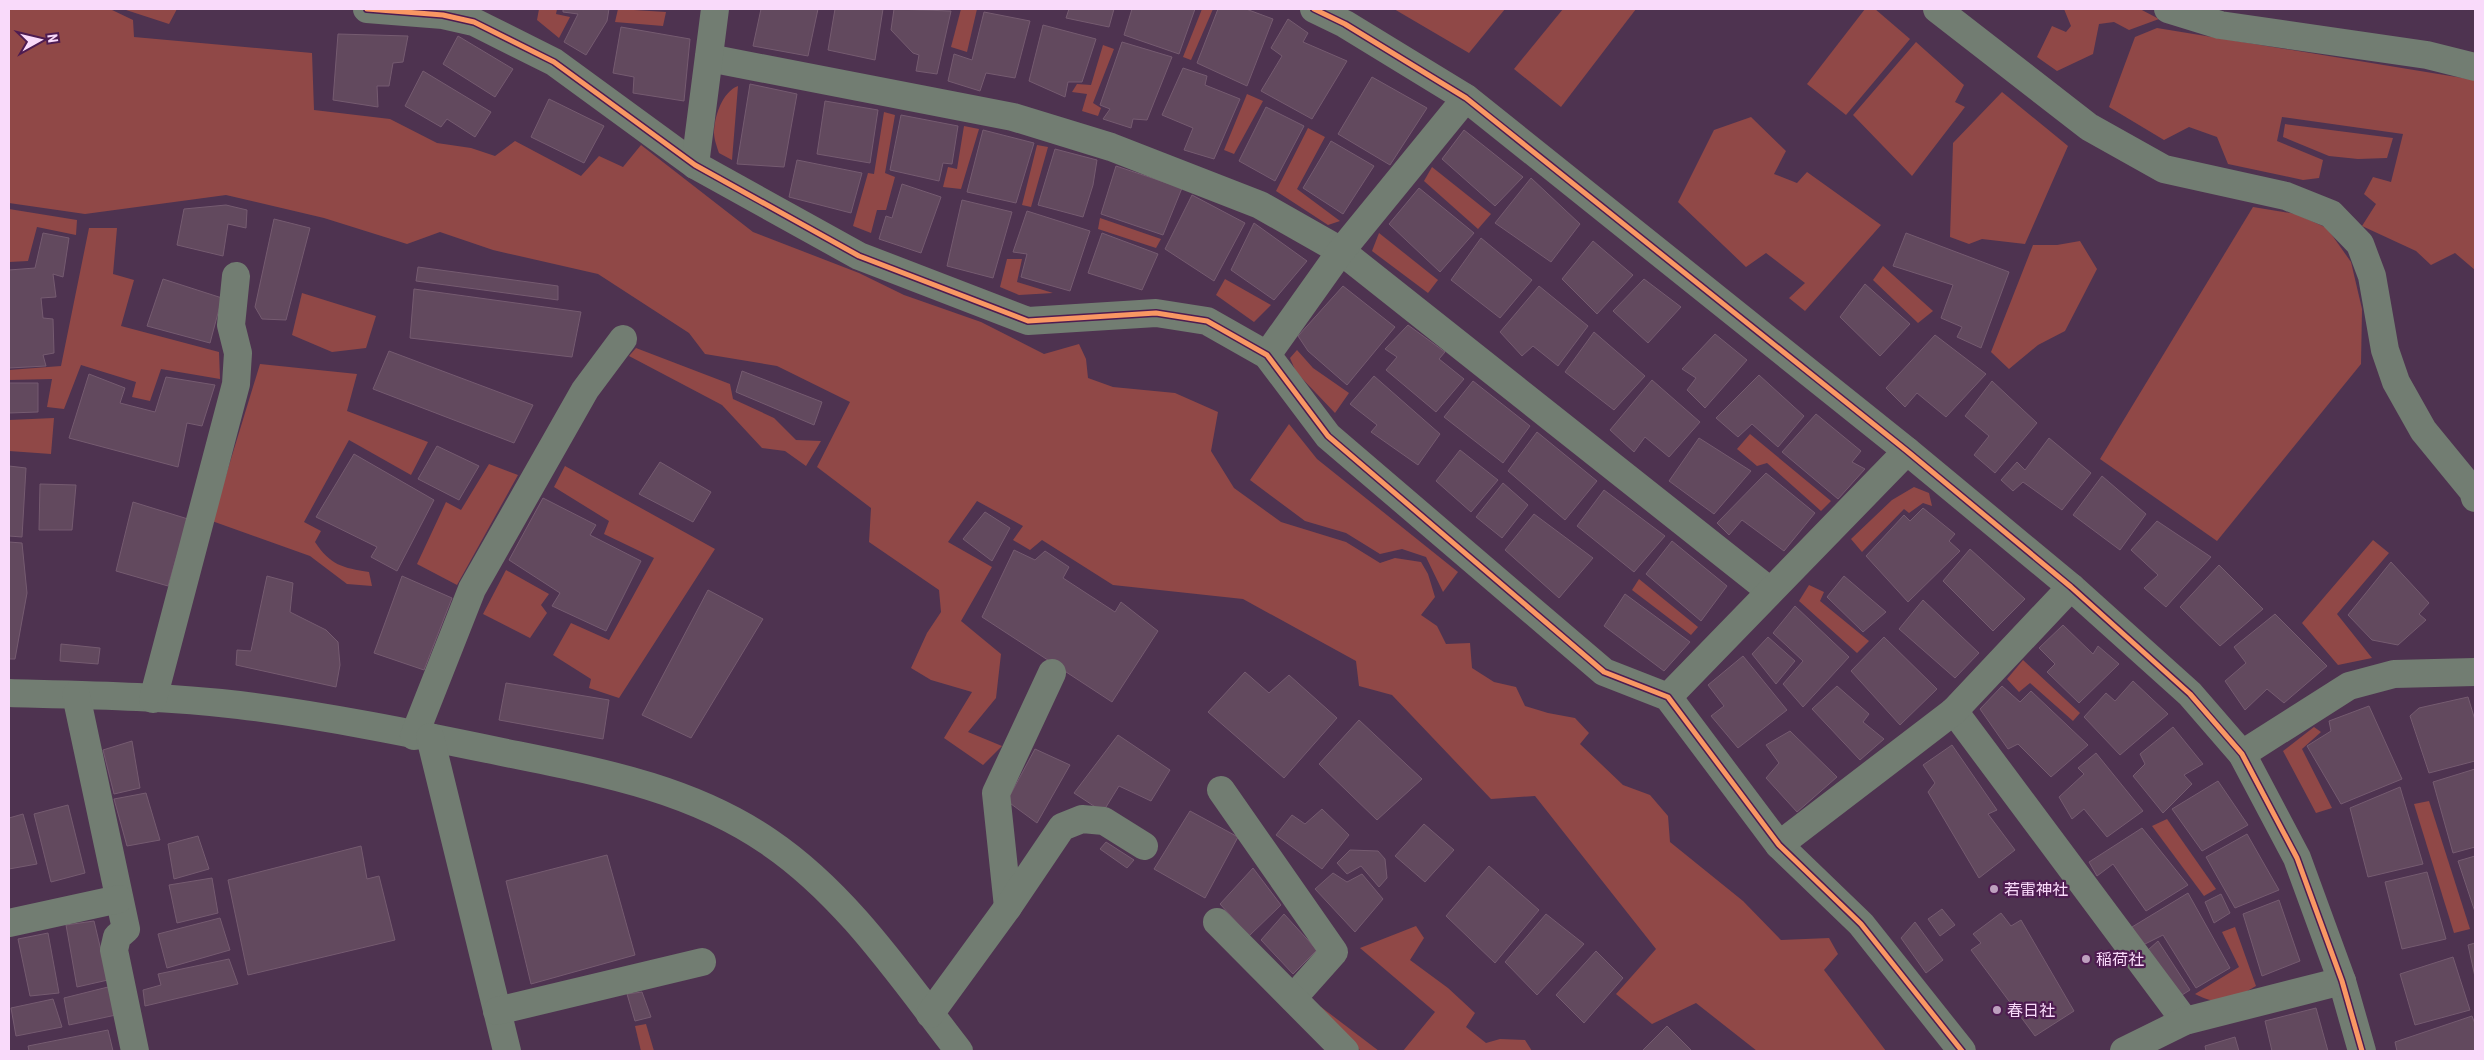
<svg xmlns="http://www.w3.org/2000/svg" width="2484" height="1060" viewBox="0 0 2484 1060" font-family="'Roboto Condensed','Noto Sans JP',sans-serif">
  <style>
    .green { fill: #904847 }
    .building { fill: #62495e; stroke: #755b70 }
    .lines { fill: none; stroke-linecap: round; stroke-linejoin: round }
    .minor { stroke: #727d72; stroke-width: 28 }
    .cycleway-casing { stroke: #4e1c51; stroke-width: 8 }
    .cycleway { stroke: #f99763; stroke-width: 5 }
    .poi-dot { fill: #bda0be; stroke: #4e1c51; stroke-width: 2 }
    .labels { text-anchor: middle; stroke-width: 4.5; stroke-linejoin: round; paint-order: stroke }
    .poi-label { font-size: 16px; fill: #f9dafa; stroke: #4e1c51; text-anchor: start }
  </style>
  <rect width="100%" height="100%" fill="#4e3350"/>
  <g class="green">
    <path d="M9,9H110L133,20L134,37L312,53L314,110L390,119L437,143L471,148L495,156L515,141L581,176L599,156L623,167L641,145L753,232L859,273L904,295L981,322L1044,354L1079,344L1086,359L1088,378L1113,387L1175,393L1218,412L1211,451L1234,488L1281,522L1346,542L1380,563L1395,558L1421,562L1428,574L1435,597L1421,615L1437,626L1446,644L1470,643L1472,668L1494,682L1516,687L1525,706L1548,713L1575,718L1589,733L1580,744L1623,785L1650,795L1668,816L1670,842L1743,901L1781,940L1829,938L1838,954L1824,970L1886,1051H1757L1696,1003L1652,1024L1616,994L1656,949L1535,796L1491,799L1392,695L1359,686L1356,661L1243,599L1113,585L1042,540L1030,550L1013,540L1023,526L977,501L948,542L992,567L961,621L1001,654L996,698L968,732L1002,746L983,765L944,738L972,692L931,680L911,668L927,633L941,612L939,590L869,542L871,508L817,467L850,402L777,366L705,354L689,333L598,274L493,250L440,232L407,244L324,218L226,195L85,214L9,203Z"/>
    <path d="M123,9H177L169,24Z"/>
    <path d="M539,9H557L556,14L570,17L559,38L537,20Z"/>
    <path d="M618,9L666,12L663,26L615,22Z"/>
    <path d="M961,9H977L967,52L951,47Z"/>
    <path d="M1202,9H1213L1191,60L1183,57Z"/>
    <path d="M1394,9H1505L1469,53Z"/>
    <path d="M1563,9H1636L1561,107L1514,69Z"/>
    <path d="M1865,9H1875L1910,39L1846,115L1807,84Z"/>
    <path d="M2064,9H2140L2159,19L2129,30L2114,22L2099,24L2093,54L2057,71L2037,57L2052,26L2066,32L2071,26Z"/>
    <path d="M2157,28L2475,80V270L2455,253L2431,265L2416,251L2362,226L2376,204L2364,194L2373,177L2391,182L2403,134L2282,117L2277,141L2323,160L2319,178L2303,180L2228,164L2217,137L2189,127L2164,140L2109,107L2135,37Z"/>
    <path d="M1916,42L1964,85L1955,102L1965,107L1912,176L1853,115Z"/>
    <path d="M1103,45L1114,49L1093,103L1101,108L1098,116L1082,111L1087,94L1072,92L1077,84L1091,85Z"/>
    <path d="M738,86L732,160L719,153C717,147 714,139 714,133C714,117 722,92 738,86Z"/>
    <path d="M2002,92L2068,146L2025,244L1982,239L1969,244L1950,237L1953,143Z"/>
    <path d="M1247,94L1263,101L1234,154L1224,150Z"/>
    <path d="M884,112L895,115L885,173L895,177L886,210H877L871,233L853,226L868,173L874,174Z"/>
    <path d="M1751,117L1786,151L1774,174L1797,183L1807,172L1881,225L1805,311L1789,298L1805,283L1766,253L1746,267L1678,202L1714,130Z"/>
    <path d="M2285,124L2393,138L2387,158L2358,159L2329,156L2283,137Z"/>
    <path d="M964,126L979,129L961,189L943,187L948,167L957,169Z"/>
    <path d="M1308,128L1325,137L1297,189L1340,221L1328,225L1276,191Z"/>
    <path d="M1037,145L1048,147L1031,207L1022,205Z"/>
    <path d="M1432,167L1491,214L1478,229L1424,181Z"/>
    <path d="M2253,207L2296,214L2327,228L2351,262L2362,309L2361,364L2217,541L2100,459Z"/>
    <path d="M9,209L77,220L76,235L37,227L28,261L9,262Z"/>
    <path d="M1100,218L1161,239L1156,248L1098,229Z"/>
    <path d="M89,228H117L113,274L134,280L121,326L219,352L220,379L161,369L150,401L132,397L136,382L81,365L64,409L47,407L52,379L9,380V370L61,366Z"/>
    <path d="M1379,233L1438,280L1428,293L1372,251Z"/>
    <path d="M2080,241L2097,269L2065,331L2038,345L2009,369L1991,352L2033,245H2057Z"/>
    <path d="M1007,259H1022L1017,282L1053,293L1019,295L1000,287Z"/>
    <path d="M1883,266L1933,311L1918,323L1873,280Z"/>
    <path d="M1225,279L1271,305L1254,322L1216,295Z"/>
    <path d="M302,293L376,316L366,348L332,352L292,335Z"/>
    <path d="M636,348L730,384L733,399L774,418L796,440L821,441L806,466L785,451L762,448L722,405L629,356Z"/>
    <path d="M1297,350L1313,368L1349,393L1335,413L1296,372L1290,358Z"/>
    <path d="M260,364L357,374L347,411L428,442L411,475L349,440L304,522L321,531L315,542C330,565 343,568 369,572L372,586L347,584L310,556L212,521Z"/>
    <path d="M54,418L51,454L9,451V420Z"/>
    <path d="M1289,424L1317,459L1458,572L1443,592L1426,557L1402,549L1380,554L1346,533L1305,521L1250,480Z"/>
    <path d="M1750,434L1831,501L1821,511L1767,463L1757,466L1737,449Z"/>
    <path d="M489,464L518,475L457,585L417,564L446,502L461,510Z"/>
    <path d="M565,466L715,549L619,698L589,688L591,679L553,655L571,623L609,640L654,558L604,534L609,521L554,487Z"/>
    <path d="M1914,487L1929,493L1932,506L1923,503L1909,513L1904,509L1862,552L1851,539L1892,500Z"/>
    <path d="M2373,540L2389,553L2337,614L2372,658L2338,665L2302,623Z"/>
    <path d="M506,570L549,594L541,605L547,613L530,638L483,614Z"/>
    <path d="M1639,579L1698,627L1691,635L1632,590Z"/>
    <path d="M1809,585L1824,592L1820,601L1869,641L1857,653L1799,601Z"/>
    <path d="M2023,660L2080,713L2073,721L2030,683L2019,692L2007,679Z"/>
    <path d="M2314,727L2321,732L2302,749L2332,808L2316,813L2283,751Z"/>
    <path d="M2429,801L2470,929L2454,933L2414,804Z"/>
    <path d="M2167,819L2216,889L2204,896L2152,826Z"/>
    <path d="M1416,926L1424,938L1410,960L1448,988L1475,1013L1466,1027L1486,1043L1500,1039L1525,1040L1532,1051H1403L1435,1012L1360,948Z"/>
    <path d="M2235,927L2256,986C2231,1000 2222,1008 2195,994L2239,967L2222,932Z"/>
    <path d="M1321,1007L1379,1051H1361L1318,1012Z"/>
    <path d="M646,1024L654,1051H641L635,1026Z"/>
  </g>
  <g class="building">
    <path d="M563,9H609L607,21L586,55L564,42L578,14L563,12Z"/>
    <path d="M761,9H818L808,56L753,46Z"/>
    <path d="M835,9H883L875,60L828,50Z"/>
    <path d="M894,9L951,11L937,74L916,71L919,55L913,53L891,30Z"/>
    <path d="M1069,9H1114L1109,27L1066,18Z"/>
    <path d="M1132,9H1195L1179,54L1124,35Z"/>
    <path d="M1218,9H1246L1273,19L1247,86L1197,63Z"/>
    <path d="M984,12L1030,21L1015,78L986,73L980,91L948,81L954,54L972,60Z"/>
    <path d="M1288,19L1308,33L1303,42L1347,61L1312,119L1261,91L1282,56L1271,48Z"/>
    <path d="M1043,25L1096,39L1082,82H1068L1065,97L1029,81Z"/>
    <path d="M621,27L690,39L684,101L633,93L634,77L613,73Z"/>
    <path d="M338,34L408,36L403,62L393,63L389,86H377L378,107L333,100Z"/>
    <path d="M458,36L513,69L495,97L443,64Z"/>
    <path d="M1122,42L1172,57L1147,120L1133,119L1131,128L1103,119L1110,109L1100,105Z"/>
    <path d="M1183,68L1207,76L1205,85L1240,99L1214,159L1184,150L1193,128L1162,115Z"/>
    <path d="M423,71L491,112L475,137L447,119L441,127L405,106Z"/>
    <path d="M1372,77L1427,108L1390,165L1338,134Z"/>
    <path d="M750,84L797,94L784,167L737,164Z"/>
    <path d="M549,99L604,126L584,163L531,137Z"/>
    <path d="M825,101L878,110L870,163L817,154Z"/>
    <path d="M1266,107L1304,126L1275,181L1239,161Z"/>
    <path d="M901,115L958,126L952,164L943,163L939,181L890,170Z"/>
    <path d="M983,130L1034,143L1016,203L967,192Z"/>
    <path d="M1464,130L1523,177L1495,206L1442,159Z"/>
    <path d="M1331,141L1374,166L1343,214L1303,188Z"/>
    <path d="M1055,149L1097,160L1093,185L1083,217L1038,205Z"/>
    <path d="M797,160L862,173L851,213L789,197Z"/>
    <path d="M1116,166L1182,188L1163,235L1101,214Z"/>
    <path d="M1531,178L1580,224L1551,262L1495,223Z"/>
    <path d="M902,184L941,197L921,253L879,239L886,216L892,218Z"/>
    <path d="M1419,188L1474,233L1440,272L1389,224Z"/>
    <path d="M1192,195L1245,223L1214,281L1165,249Z"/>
    <path d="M962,200L1012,212L993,278L947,266Z"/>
    <path d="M226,205L247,210L246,228L228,224L223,256L177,245L184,209Z"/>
    <path d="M1027,211L1090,231L1070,291L1021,277L1027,254L1013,252Z"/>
    <path d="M274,219L310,228L286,320L262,319L255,307Z"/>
    <path d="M1254,223L1307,261L1274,300L1231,270Z"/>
    <path d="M43,233L69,238L63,277L53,274L56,297L41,298L43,318L53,319L54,353L43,355L46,366L9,368V270L35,268Z"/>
    <path d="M1102,233L1158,254L1142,290L1088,273Z"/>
    <path d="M1906,233L2009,272L1981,348L1957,337L1962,327L1941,318L1953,285L1893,266Z"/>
    <path d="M1481,238L1532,280L1500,318L1451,280Z"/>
    <path d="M1593,241L1633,275L1597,314L1562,279Z"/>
    <path d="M418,267L558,286V300L416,281Z"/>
    <path d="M163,279L222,298L210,343L147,326Z"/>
    <path d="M1644,279L1681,307L1648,343L1613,311Z"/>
    <path d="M1865,284L1910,324L1880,356L1840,317Z"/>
    <path d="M1343,286L1395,327L1347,385L1308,351L1298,336Z"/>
    <path d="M1539,286L1588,326L1558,366L1533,346L1522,356L1500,332Z"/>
    <path d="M414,289L581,312L572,357L410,338Z"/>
    <path d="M1408,325L1445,352L1439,359L1464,379L1436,412L1386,370L1397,357L1385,349Z"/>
    <path d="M1594,332L1645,376L1614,410L1565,372Z"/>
    <path d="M1715,334L1747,360L1705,408L1687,390L1696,378L1682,369Z"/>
    <path d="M1935,335L1986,374L1946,417L1917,393L1905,407L1886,388Z"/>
    <path d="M389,351L533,405L514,443L373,389Z"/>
    <path d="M742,371L822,402L814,425L736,392Z"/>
    <path d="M89,374L125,388L120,403L155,412L166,377L215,385L202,426L187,423L178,467L69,438Z"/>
    <path d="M1759,375L1804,416L1778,447L1752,424L1738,437L1716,418Z"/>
    <path d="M1374,376L1440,434L1418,465L1371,432L1377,425L1350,404Z"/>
    <path d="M1652,380L1700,422L1669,457L1645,437L1634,452L1610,430Z"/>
    <path d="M1473,381L1530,426L1503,463L1444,417Z"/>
    <path d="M1992,381L2037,423L1995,473L1974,455L1989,436L1965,416Z"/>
    <path d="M9,383H38V412L9,413Z"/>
    <path d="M1816,414L1861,451L1852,462L1865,469L1838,499L1782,452Z"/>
    <path d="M1537,432L1597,481L1565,520L1508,471Z"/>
    <path d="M1699,438L1751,471L1714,514L1669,481Z"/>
    <path d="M2049,438L2091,473L2062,510L2023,482L2013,491L2001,480L2017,462L2025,470Z"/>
    <path d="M437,446L479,466L459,500L418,479Z"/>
    <path d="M1460,450L1498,480L1471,512L1436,481Z"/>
    <path d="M354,454L434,500L397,571L371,557L377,547L316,517Z"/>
    <path d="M660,462L711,492L693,522L639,494Z"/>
    <path d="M9,466L26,468L22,537L9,536Z"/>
    <path d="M1766,473L1815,513L1784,551L1742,520L1729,535L1717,523Z"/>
    <path d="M2102,476L2146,514L2120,550L2073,515Z"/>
    <path d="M1503,483L1528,505L1502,538L1476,517Z"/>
    <path d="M40,484L76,485L72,530H39Z"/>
    <path d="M1604,490L1665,536L1634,572L1577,526Z"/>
    <path d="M543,498L596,525L590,535L641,561L606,631L552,606L560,593L509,560Z"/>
    <path d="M133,502L188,519L168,586L116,571Z"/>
    <path d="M1923,508L1955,534L1949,541L1960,551L1908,602L1866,556L1904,515L1910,521Z"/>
    <path d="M985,512L1010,528L992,561L963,539Z"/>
    <path d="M1534,514L1593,558L1559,598L1505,550Z"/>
    <path d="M2157,521L2211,557L2166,607L2144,588L2158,575L2131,550Z"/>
    <path d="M1672,541L1727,586L1701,621L1646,574Z"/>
    <path d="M9,542L22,543L27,593L15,659H9Z"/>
    <path d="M1970,549L2025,599L1993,631L1943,581Z"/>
    <path d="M1014,550L1035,560L1045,551L1069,567L1063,578L1115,612L1121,602L1158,631L1112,702L982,617Z"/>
    <path d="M2391,562L2429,603L2419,614L2426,620L2398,645L2372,640L2348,615Z"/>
    <path d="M2219,565L2263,609L2220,646L2180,607Z"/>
    <path d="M267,576L293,583L290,612L326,630L338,642L340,665L336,687L236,665L237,650L251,651Z"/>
    <path d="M402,576L452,598L424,670L374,653Z"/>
    <path d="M1844,576L1886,612L1863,632L1827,597Z"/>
    <path d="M708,590L763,619L691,738L642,715Z"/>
    <path d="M1625,594L1690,642L1664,671L1604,626Z"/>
    <path d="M1923,600L1979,653L1955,678L1899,629Z"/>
    <path d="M1795,606L1849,657L1803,707L1783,684L1803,661L1773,633Z"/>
    <path d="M2275,614L2327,666L2284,703L2267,689L2245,710L2225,681L2246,663L2234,647Z"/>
    <path d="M2063,625L2093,654L2098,646L2119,664L2079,703L2047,672L2055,664L2039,648Z"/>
    <path d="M1768,637L1795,661L1776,684L1752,654Z"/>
    <path d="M1884,637L1937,689L1900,725L1851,671Z"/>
    <path d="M61,644L100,648L98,664L60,661Z"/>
    <path d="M1743,656L1787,710L1738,748L1711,716L1724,706L1708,685Z"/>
    <path d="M1245,672L1269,693L1289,675L1337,718L1284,778L1208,712Z"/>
    <path d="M2133,681L2168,714L2120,755L2084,717L2106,693L2115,701Z"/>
    <path d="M506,683L609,700L603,739L499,720Z"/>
    <path d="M1837,686L1869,714L1863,722L1884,739L1860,760L1812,709Z"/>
    <path d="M2002,686L2020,702L2031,691L2088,745L2051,777L2018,744L2008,749L1980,709Z"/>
    <path d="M2468,697L2475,720V761L2429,773L2410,716L2419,708Z"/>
    <path d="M2369,706L2402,779L2341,804L2307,746L2331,731L2329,721Z"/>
    <path d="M1359,720L1422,779L1377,820L1319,764Z"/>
    <path d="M2173,727L2203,764L2184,775L2192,784L2163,813L2133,776L2145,764L2140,754Z"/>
    <path d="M1790,731L1837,777L1797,812L1766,778L1779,763L1766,745Z"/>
    <path d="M1118,735L1170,770L1151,801L1119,786L1103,812L1074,793Z"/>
    <path d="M132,741L140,788L114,794L103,750Z"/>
    <path d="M1952,745L1997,810L1988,814L2015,850L1979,878L1928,792L1935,783L1923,765Z"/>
    <path d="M1035,749L1070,765L1037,823L1007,801Z"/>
    <path d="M2096,753L2143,811L2107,837L2084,809L2072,819L2059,797L2084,774L2078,768Z"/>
    <path d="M2475,769V847L2453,853L2433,782Z"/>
    <path d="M2218,781L2248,825L2202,851L2172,809Z"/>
    <path d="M2400,787L2423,864L2368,877L2350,808Z"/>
    <path d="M146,793L160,840L127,846L114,799Z"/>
    <path d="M68,805L85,873L51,882L34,814Z"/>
    <path d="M1322,809L1349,835L1322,869L1276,835L1292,815L1305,824Z"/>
    <path d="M1190,811L1238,837L1205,898L1154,869Z"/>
    <path d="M23,814L37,864L9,869V818Z"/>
    <path d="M1424,824L1454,850L1425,882L1395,856Z"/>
    <path d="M2142,828L2188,885L2146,911L2113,864L2097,876L2089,862Z"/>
    <path d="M2247,834L2279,890L2235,908L2206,857Z"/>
    <path d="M198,836L209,869L174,879L168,844Z"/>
    <path d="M1106,842L1134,860L1127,868L1100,849Z"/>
    <path d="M361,846L367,879L379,876L395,940L248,975L228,880Z"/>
    <path d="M1350,850L1378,851L1385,859L1387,878L1379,887L1361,866L1347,874L1337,863Z"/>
    <path d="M607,855L635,955L531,984L506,881Z"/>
    <path d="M2475,856V912L2458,861Z"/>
    <path d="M1489,866L1539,910L1495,963L1446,916Z"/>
    <path d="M1253,868L1281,905L1249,936L1220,904Z"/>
    <path d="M2427,872L2446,939L2402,949L2385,882Z"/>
    <path d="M1333,873L1347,882L1362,874L1383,899L1355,932L1315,889Z"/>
    <path d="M212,878L218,913L177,923L169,885Z"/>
    <path d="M2188,893L2230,968L2196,988L2163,935L2143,945L2132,927Z"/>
    <path d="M2221,894L2230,913L2214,923L2205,902Z"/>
    <path d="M2279,900L2300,961L2262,976L2243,914Z"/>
    <path d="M1942,909L1955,925L1940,936L1928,919Z"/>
    <path d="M2001,913L2011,926L2021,920L2074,1011L2035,1036L1971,950L1981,943L1973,934Z"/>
    <path d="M1284,914L1317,950L1293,974L1261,940Z"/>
    <path d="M1546,914L1584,944L1537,995L1505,962Z"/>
    <path d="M220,918L230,950L167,968L158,934Z"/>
    <path d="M94,921L108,980L77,987L66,925Z"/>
    <path d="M1915,922L1943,960L1926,973L1901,938Z"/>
    <path d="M48,933L59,993L30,996L18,939Z"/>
    <path d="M2158,941L2190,990L2182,995L2148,950Z"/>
    <path d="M2475,943V977L2468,945Z"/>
    <path d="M1596,951L1623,978L1584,1023L1556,995Z"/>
    <path d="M2453,957L2470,1010L2415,1025L2400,974Z"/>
    <path d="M229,959L238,984L145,1006L143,990L161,985L158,974Z"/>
    <path d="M108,987L116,1015L69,1025L64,998Z"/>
    <path d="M642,992L651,1017L635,1021L627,994Z"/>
    <path d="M53,999L62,1027L16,1036L11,1008Z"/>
    <path d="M2316,1008L2328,1051H2272L2265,1021Z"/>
    <path d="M2472,1016L2475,1024V1051H2397L2395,1042Z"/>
    <path d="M1667,1026L1692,1051H1642Z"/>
    <path d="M108,1030L113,1051H29L28,1046Z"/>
    <path d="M2235,1037L2239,1051H2206L2205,1046Z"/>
  </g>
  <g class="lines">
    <g class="minor">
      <path d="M367,9L443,15L474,22L554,62L695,165L859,256L1028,321L1156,313L1207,321L1267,355L1328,436L1604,672L1668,697L1779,845L1861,924L1962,1051"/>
      <path d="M1314,9L1345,24L1466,98L1907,451L2071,587L2190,694L2242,754L2297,858L2342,981L2362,1051"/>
      <path d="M1937,9L2089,127L2164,169L2286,196L2331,214L2360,244L2372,276L2385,350L2396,382L2423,430L2473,491L2475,498"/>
      <path d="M2168,9L2220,25L2427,55L2475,67"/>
      <path d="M709,58L1013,117L1111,147L1260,205L1341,251L1770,591"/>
      <path d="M695,165L715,9"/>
      <path d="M1267,355L1341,251L1466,98"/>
      <path d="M9,693C85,695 163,696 239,705C327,716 415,734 502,752C595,771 689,787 769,842C847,895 902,978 959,1051"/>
      <path d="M76,695L126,929L117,937L114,950L135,1051"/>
      <path d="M1668,697L1907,451"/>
      <path d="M153,699L236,384L238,353L231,325L236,276"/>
      <path d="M1954,711L2185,1021"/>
      <path d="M414,736L472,589L585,390L623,339"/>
      <path d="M430,737L507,1051"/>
      <path d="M2242,754L2349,686L2394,674L2475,672"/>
      <path d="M1221,790L1334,952L1293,998"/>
      <path d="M1779,845L1954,711L2071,587"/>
      <path d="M1008,907L996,793L1052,673"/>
      <path d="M1217,922L1345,1051"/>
      <path d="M9,923L119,899"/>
      <path d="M497,1011L702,962"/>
      <path d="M930,1014L1008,907L1062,827L1082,819L1104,821L1144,846"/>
      <path d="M2124,1051L2185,1021L2342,981"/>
    </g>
    <defs>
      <g id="cycleway">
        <path d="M367,9L443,15L474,22L554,62L695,165L859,256L1028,321L1156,313L1207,321L1267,355L1328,436L1604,672L1668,697L1779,845L1861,924L1962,1051"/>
        <path d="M1314,9L1345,24L1466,98L1907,451L2071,587L2190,694L2242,754L2297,858L2342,981L2362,1051"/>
      </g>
    </defs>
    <use href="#cycleway" class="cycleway-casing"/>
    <use href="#cycleway" class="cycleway"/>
  </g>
  <g class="poi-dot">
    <circle cx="1994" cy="889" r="5"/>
    <circle cx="2086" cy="959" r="5"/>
    <circle cx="1997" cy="1010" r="5"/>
  </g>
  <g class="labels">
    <g class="poi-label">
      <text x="2004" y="895">若雷神社</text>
      <text x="2096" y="965">稲荷社</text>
      <text x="2007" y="1016">春日社</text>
    </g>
  </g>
  <rect width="2484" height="1060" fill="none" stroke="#f9dafa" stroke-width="20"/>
  <g transform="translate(40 40) rotate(82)" stroke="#4e1c51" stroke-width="4" paint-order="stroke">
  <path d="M0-4L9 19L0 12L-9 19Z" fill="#f9dafa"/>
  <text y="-8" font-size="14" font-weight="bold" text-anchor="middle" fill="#f9dafa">N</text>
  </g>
</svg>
